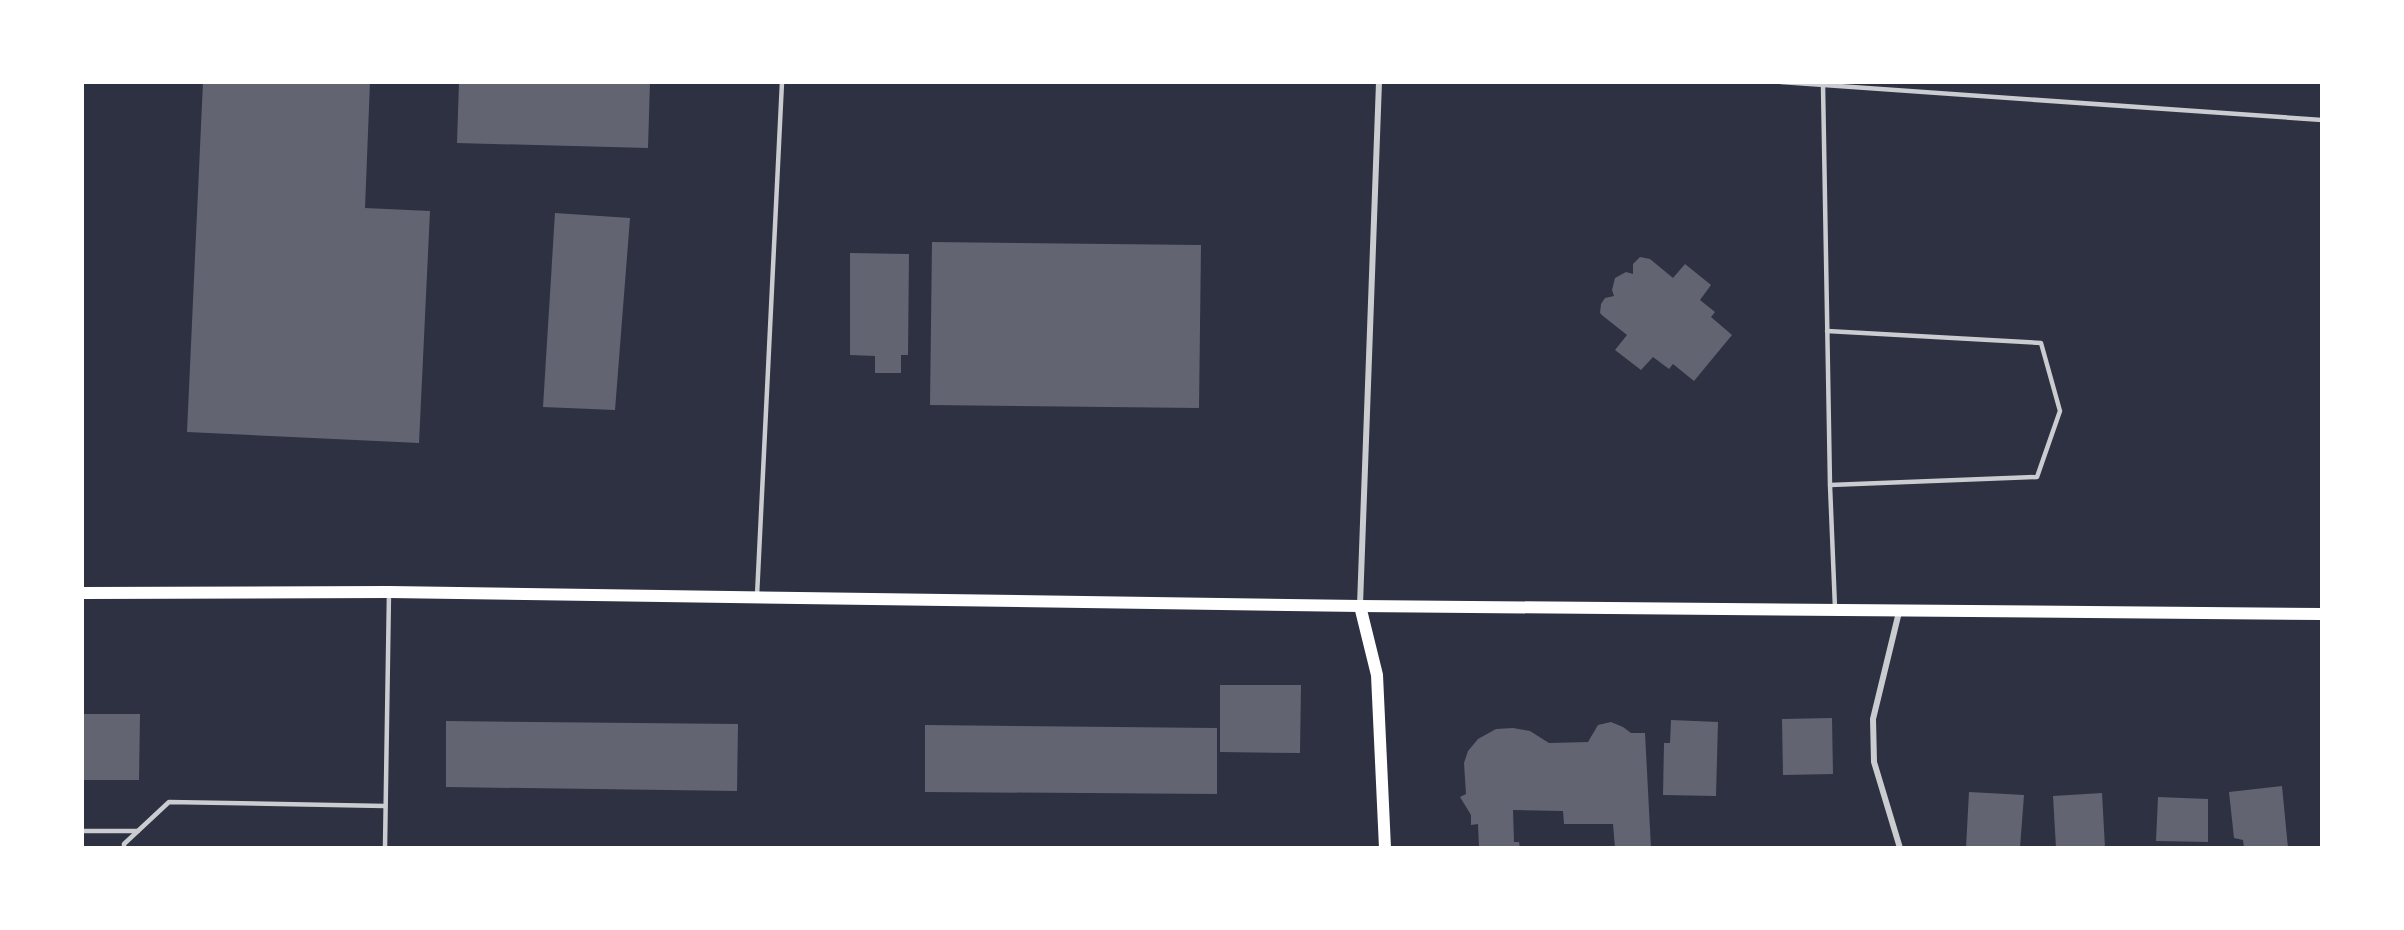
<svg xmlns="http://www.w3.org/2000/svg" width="2404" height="930" viewBox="0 0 2404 930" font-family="'Noto Sans',sans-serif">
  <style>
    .building { fill: #626471 }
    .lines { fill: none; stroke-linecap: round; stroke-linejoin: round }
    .service { stroke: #caccd0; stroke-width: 4.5 }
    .minor { stroke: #caccd0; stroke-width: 6 }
    .secondary { stroke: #fff; stroke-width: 12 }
  </style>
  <rect width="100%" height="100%" fill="#2d3142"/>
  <g class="building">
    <path d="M203,82H370L365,208L430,211L419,443L187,432Z"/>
    <path d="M459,82H650L648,148L457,143Z"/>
    <path d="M555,213L630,218L615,410L543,407Z"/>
    <path d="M932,242L1201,245L1199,408L930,405Z"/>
    <path d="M850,253L909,254L908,355H901V373H875V356L850,355Z"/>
    <path d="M1640,257L1650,259L1673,278L1685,264L1711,285L1700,300L1715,312L1711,317L1732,335L1694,381L1673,364L1669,369L1653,357L1641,370L1615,350L1627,335L1603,316L1600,313L1601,304L1605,298L1614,296L1612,290L1615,278L1626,272L1633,274V264Z"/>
    <path d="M1220,685H1301L1300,753L1220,752Z"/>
    <path d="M82,714H140L139,780H82Z"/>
    <path d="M1832,718L1833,774L1783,775L1782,719Z"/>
    <path d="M1671,720L1718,722L1716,796L1663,795L1664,743H1670Z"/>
    <path d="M446,721L738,724L737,791L446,787Z"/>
    <path d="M1611,722L1623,727L1631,733H1645L1651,848H1615L1613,824H1564L1563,811L1513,810L1514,842H1519L1520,848H1479L1478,824L1471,825V815L1460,797L1466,794L1464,763L1468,751L1478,739L1496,729L1513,728L1530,731L1549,743L1588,742L1598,725Z"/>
    <path d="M925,725L1217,728V794L925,792Z"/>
    <path d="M2282,786L2288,848H2244L2243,840L2234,838L2229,792Z"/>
    <path d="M1969,792L2024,795L2020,848H1966Z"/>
    <path d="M2102,793L2105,848H2056L2053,796Z"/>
    <path d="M2158,797L2208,799V842L2156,841Z"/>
  </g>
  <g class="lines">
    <g class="service">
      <path d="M1781,82L2322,120"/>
      <path d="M1823,85L1830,485L1835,608"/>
      <path d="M1827,331L2041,343L2060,411L2037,477L1830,485"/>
      <path d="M757,596L782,82"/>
      <path d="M82,831H138"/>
      <path d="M124,848V844L169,802L385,806"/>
      <path d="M385,848L389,592"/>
    </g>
    <g class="minor">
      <path d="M1360,605L1379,82"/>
      <path d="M1899,612L1873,719L1874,762L1900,848"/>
    </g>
    <g class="secondary">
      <path d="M82,593L389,592L1360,606L2322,614"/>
      <path d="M1360,606L1377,675L1385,848"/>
    </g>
  </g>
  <rect width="2404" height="930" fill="none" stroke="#ffffff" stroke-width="168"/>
</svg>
